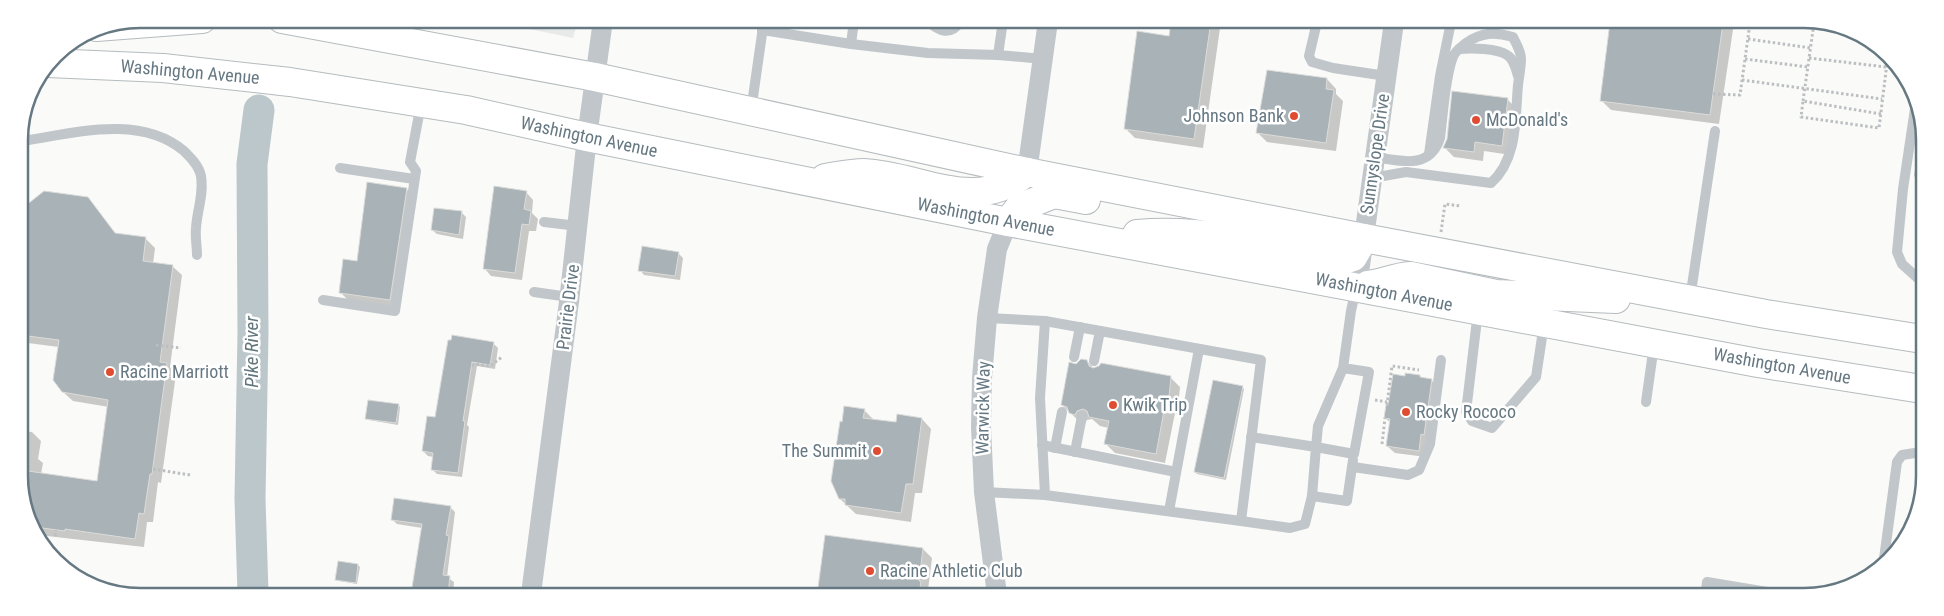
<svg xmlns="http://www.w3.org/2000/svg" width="1944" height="616" viewBox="0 0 1944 616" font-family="'Roboto Condensed',sans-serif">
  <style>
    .built { fill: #e8eae9 }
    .shadow { fill: #0003 }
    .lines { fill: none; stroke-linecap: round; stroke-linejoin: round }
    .river { stroke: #bbc7cb; stroke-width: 31 }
    .building { fill: #a8b2b7; stroke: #dcdcda }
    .primary-casing { stroke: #b5bbbe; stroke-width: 30 }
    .path { stroke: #bcbfc2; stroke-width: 3; stroke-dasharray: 2.5 2.5; stroke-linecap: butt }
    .lane { stroke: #c1c6ca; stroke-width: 10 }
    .street { stroke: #c1c6ca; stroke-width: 20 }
    .primary { stroke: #fff; stroke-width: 28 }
    .poi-dot { fill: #e04c32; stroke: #fff; stroke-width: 2 }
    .labels { text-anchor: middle; stroke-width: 5; stroke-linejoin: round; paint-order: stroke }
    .street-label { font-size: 18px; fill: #667882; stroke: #fff }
    .poi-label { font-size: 18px; fill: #667882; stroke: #fff; text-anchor: start }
    .water-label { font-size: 19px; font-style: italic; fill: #60767c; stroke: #fff }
    .rim { fill: none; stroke: #667882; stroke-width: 2.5 }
  </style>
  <rect width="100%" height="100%" fill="#fafaf8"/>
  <path class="built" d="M486,20H578L573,38Z"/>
  <g class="shadow">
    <path d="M698,20H760L759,28Z"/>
    <path d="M1172,21H1221L1203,148L1135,138L1125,128L1170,38Z"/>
    <path d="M1611,22L1734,23L1719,124L1611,110L1602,101Z"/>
    <path d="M1327,79L1336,89V94L1343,101L1336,151L1267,142L1258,133Z"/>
    <path d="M1507,99L1517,109L1511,155L1484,151L1483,161L1454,157L1445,148Z"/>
    <path d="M1923,116V185L1914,176Z"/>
    <path d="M406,189L416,198L399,309L350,302L340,292Z"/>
    <path d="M526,192L533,200L532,213L538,219L536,231H529L522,280L491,276L484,268Z"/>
    <path d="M87,198L117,235L146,239L155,248L153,264L172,266L182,275L170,367L176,374L161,483L158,482L153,522H147L144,547L38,535L21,500V431L32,432L41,441L38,459L43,463L41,474L98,482L109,407L73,401L63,392L59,347L20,342L19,212Z"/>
    <path d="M461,212L466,217L463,239L437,234L432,230Z"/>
    <path d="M679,254L683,258L680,280L644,275L640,270Z"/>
    <path d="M453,342L493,343L498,348L495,369L477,366L467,425L469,427L462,477L437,474L432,469L434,457L428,456L423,451L436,419Z"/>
    <path d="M1087,361L1094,369L1170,377L1180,387L1178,408L1177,414L1175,413L1165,463L1115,453L1106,444L1109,428L1100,426L1092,419L1087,420L1085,423L1080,422L1062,405L1076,365Z"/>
    <path d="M1420,376L1423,379L1431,380L1438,387L1426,457L1395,453L1387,446L1391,423L1385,418L1390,407L1406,377Z"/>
    <path d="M1242,387L1244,389L1226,480L1197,474L1195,472Z"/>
    <path d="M398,405L400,407L398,425L369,420L367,418Z"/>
    <path d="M864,410L874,420L897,424L922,419L931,429L922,493H915L911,522L856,514L840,499Z"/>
    <path d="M450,507L455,512L447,577L454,582L453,594H412L422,528L397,524L392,519Z"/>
    <path d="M923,549L932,558L928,590L930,595H818Z"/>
    <path d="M339,562L358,565L360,567L357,584L339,581L336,579Z"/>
  </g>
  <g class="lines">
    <path class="river" d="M253,593L250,499L253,332L252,164L259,110"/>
  </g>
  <g class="building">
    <path d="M1171,21H1211L1194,139L1124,129L1137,31L1169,36Z"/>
    <path d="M1610,22L1723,23L1710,115L1600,101Z"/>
    <path d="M1267,70L1327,78L1326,89L1334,90L1326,143L1256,133Z"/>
    <path d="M1452,91L1508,98L1502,146L1475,142L1474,152L1443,148L1447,139Z"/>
    <path d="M367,182L407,188L390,300L339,293L343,259L357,261Z"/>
    <path d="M494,186L527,191L524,209L531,211L529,225L522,224L515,273L483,269Z"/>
    <path d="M44,191L88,197L115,233L146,237L143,261L173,265L160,362L167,363L152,474H150L144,514L139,513L135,539L65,529V531L35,527L21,500V470L97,481L108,400L62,392L53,380L59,340L20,335L19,211Z"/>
    <path d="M434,208L462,211L459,235L431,230Z"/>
    <path d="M642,246L679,252L675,276L638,271Z"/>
    <path d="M452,335L494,342L490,365L472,362L463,421H465L458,473L431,470L433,453L422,451L427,416L435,417L448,340H451Z"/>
    <path d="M1081,359L1087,360L1089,366L1093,368L1099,366L1101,363L1171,376L1169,397L1167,405H1165L1156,454L1104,444L1109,421L1089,417L1087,411L1083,409L1077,411L1075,415L1069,413L1067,407L1061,405L1069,362L1076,364Z"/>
    <path d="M1405,373L1420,375V377L1432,379L1424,435L1421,434L1419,451L1386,446L1390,419L1384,418L1386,405H1388L1393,374L1405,376Z"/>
    <path d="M1213,380L1243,386L1224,478L1194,472Z"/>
    <path d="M368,400L399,404L396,423L365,419Z"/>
    <path d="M844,406L865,409L863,418L896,422L897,414L922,418L913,484H906L901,513L845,505V499H839L831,481L840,421L842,422Z"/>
    <path d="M394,498L451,506L446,535L449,536L443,575L450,576L448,594H411L422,524L391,520Z"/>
    <path d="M825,535L923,548L919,581H921L919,595H817Z"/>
    <path d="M338,561L358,564L356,583L335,580Z"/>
  </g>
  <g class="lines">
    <defs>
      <g id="primary">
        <path d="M282,19L595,77L1027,172L1364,238L1766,314L1922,339"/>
        <path d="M96,27L202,19"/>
        <path d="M48,63L163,68L290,82L466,110L587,137L1008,222L1758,363L1922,389"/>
        <path d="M825,178C838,176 851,173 864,173C922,176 974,215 1027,172"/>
        <path d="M1008,222L1019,208L1054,194L1086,200"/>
        <path d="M1137,234C1204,228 1270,245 1335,259H1347L1353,257L1364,238"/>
        <path d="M1368,285C1384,283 1394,277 1411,276L1496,294L1616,299"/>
      </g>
    </defs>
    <use href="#primary" class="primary-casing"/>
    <g class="path">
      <path d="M1789,23L1849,31"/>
      <path d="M1748,39L1811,48"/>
      <path d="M1809,58L1886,67"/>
      <path d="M1745,59L1808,67"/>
      <path d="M1742,80L1882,99"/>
      <path d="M1713,94L1740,95L1750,23"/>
      <path d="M1803,101L1814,23"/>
      <path d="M1881,114L1803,101L1801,117L1879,128L1888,55"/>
      <path d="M1441,232L1445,204L1461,206"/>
      <path d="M156,345L181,348"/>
      <path d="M472,366L475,364L490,366L502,357"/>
      <path d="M1169,397L1178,399"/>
      <path d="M1375,400L1387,402"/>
      <path d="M1387,405L1392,366L1419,370"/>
      <path d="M1382,444L1385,418"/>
      <path d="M153,469L190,475"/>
      <path d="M55,536L56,530"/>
      <path d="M449,594L451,587"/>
    </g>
    <g class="lane">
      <path d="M928,21C939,32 951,36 961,21"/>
      <path d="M1317,22L1309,56L1312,62L1333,68L1386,76"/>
      <path d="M662,24L663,20"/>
      <path d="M762,30L851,44L854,21"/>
      <path d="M851,44L928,53L998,55L1043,59"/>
      <path d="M1459,49C1471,48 1497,48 1507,55C1514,59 1516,69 1518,76"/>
      <path d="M998,55L1003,21"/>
      <path d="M1916,102L1903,189L1897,252L1902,264L1922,282"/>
      <path d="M751,111L764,20"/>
      <path d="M23,141C75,133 140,114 184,151C191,158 199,166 201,176C204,195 197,210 196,228C195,237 197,246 197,255"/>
      <path d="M1429,154L1440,76L1451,22"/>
      <path d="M19,165L22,162L24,112"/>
      <path d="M340,168L414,179"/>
      <path d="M1372,178L1406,172L1491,183C1518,159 1515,118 1518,85C1519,77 1521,67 1521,59C1521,51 1516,44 1513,37C1494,32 1482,32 1466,43C1461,47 1455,51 1453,57C1445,77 1443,115 1440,138C1430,170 1400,161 1375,157"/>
      <path d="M544,222L578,226"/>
      <path d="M534,292L569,297"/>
      <path d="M1690,299L1715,131"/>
      <path d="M323,300L395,311L416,171L410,162L421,104"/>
      <path d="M1478,311L1466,412L1472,421L1492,428L1536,377L1544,324"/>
      <path d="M1074,357L1080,327"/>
      <path d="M1094,361L1100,331"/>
      <path d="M1343,368L1369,372L1354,454L1316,447L1318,426L1343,368L1351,311L1356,288"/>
      <path d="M1646,402L1654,345"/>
      <path d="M1042,445L1176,472"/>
      <path d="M1055,448L1062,412"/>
      <path d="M1075,452L1082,416"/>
      <path d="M1353,467L1408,475L1419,470L1430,444L1441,360"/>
      <path d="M984,492L1045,495L1040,398L1045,321L987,318"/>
      <path d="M1045,495L1241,521L1261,360L1045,321"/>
      <path d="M1312,496L1347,501L1353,460"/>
      <path d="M1169,511L1199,349"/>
      <path d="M1241,521L1290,528L1305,524L1312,496L1316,447L1251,437"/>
      <path d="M1883,566L1897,462L1902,455L1921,452"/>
      <path d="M1705,597L1707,582L1798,597"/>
    </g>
    <g class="street">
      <path d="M1027,172L1048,21"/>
      <path d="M1357,287L1394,22"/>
      <path d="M531,594L569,302L587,137L603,20"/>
      <path d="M997,595L984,492L981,427L982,378L987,318L997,249L1008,222"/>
    </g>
    <use href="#primary" class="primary"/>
  </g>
  <g class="poi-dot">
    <circle cx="1294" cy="116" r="5"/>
    <circle cx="1476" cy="120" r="5"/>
    <circle cx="110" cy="372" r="5"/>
    <circle cx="1113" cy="405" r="5"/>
    <circle cx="1406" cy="412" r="5"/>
    <circle cx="877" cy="451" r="5"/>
    <circle cx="870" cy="571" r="5"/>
  </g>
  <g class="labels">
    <g class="street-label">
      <text transform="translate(190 72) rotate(5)" y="6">Washington Avenue</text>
      <text transform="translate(589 137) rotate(12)" y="6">Washington Avenue</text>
      <text transform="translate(1375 154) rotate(-82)" y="6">Sunnyslope Drive</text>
      <text transform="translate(986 217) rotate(11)" y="6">Washington Avenue</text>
      <text transform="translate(1384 292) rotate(11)" y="6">Washington Avenue</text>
      <text transform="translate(568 307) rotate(-83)" y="6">Prairie Drive</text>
      <text transform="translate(1782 366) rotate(10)" y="6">Washington Avenue</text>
      <text transform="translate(983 408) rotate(-89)" y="6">Warwick Way</text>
    </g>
    <g class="poi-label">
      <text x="1284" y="122" text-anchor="end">Johnson Bank</text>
      <text x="1486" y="126">McDonald's</text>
      <text x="120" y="378">Racine Marriott</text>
      <text x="1123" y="411">Kwik Trip</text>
      <text x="1416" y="418">Rocky Rococo</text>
      <text x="867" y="457" text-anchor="end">The Summit</text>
      <text x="880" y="577">Racine Athletic Club</text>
    </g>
    <g class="water-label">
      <text transform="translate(251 352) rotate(-90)" y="7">Pike River</text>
    </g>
  </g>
  <path d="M0 0H1944V616H0ZM140 28H1804A112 112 0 0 1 1916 140V476A112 112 0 0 1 1804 588H140A112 112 0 0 1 28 476V140A112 112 0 0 1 140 28Z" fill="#fff" fill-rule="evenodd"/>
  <path class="rim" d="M140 28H1804A112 112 0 0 1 1916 140V476A112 112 0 0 1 1804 588H140A112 112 0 0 1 28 476V140A112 112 0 0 1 140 28Z"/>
</svg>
